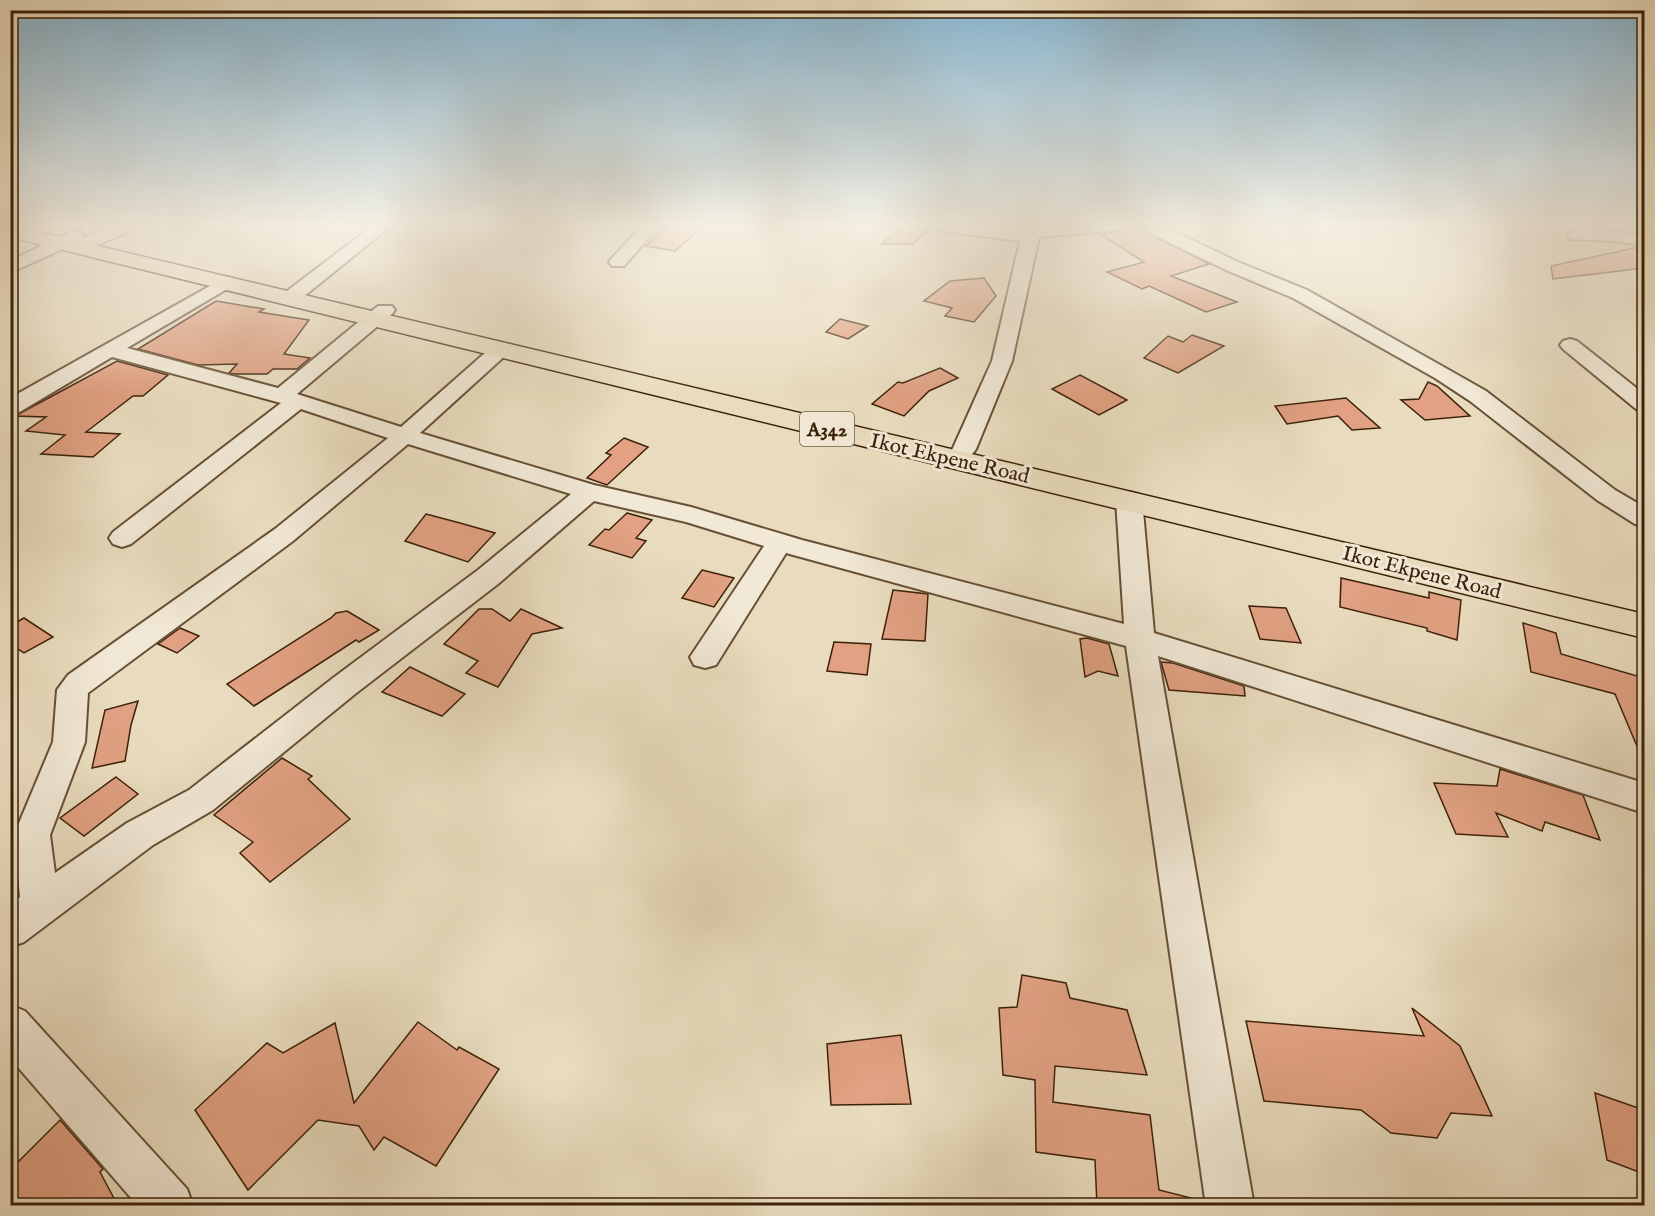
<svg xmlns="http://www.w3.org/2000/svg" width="1655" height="1216" viewBox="0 0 1655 1216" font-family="'IM FELL English',serif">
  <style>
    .building { fill: #e1a182; stroke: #3c2109; stroke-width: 1.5 }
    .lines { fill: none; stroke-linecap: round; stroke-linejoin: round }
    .minor-casing { stroke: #675036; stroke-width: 4 }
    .highway-casing { stroke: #3c2109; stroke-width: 3 }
    .minor { fill: #f1e8d5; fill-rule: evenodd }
    .highway { fill: #e9dcbe; fill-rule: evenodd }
    .labels { text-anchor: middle; stroke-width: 6; stroke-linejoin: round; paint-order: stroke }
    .shield { fill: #f1e8d5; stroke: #725d46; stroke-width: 1.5 }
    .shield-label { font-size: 20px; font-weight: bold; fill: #3c2109 }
    .street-label { font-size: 21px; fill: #3c2109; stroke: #f1e8d5 }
  </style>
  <rect width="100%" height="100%" fill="#e9dcbe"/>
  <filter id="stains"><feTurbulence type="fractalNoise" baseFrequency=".00333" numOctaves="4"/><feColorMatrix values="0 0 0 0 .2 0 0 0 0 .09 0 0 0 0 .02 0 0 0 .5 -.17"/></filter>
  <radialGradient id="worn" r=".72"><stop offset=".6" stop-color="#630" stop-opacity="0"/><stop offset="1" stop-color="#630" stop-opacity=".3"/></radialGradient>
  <g class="building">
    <path d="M668,225H705L675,251L646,246Z"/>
    <path d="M903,225L929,229L913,244H882Z"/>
    <path d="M1132,225L1209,264L1171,276L1237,302L1206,312L1149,286L1142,289L1107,272L1144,262L1100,234L1116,232Z"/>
    <path d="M1639,247L1644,248V268L1553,279L1551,266Z"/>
    <path d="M984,278L996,296L974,322L945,316L952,308L924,301L950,281Z"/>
    <path d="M216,301L264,309L259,312L309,320L284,354L310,358L297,369H273L267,374H234L229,373L237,364L198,365L138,349Z"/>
    <path d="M840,319L868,326L848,339L826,332Z"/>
    <path d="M1192,335L1224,346L1178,373L1144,358L1168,336L1183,342Z"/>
    <path d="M117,361L168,375L143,396H133L86,432L120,434L93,457L41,454L65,435L26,431L46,417L15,416Z"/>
    <path d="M940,368L958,378L929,391L904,416L872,404L898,382L903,383Z"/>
    <path d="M1080,375L1127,400L1099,415L1052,389Z"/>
    <path d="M1428,382L1437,386L1470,416L1425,420L1401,400L1419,399Z"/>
    <path d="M1346,398L1380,428L1352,430L1338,416L1287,424L1275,406Z"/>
    <path d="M624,438L648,447L607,485L587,478L611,455L606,453Z"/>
    <path d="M627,513L652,520L636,538L646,541L632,558L589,545L605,529L609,530Z"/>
    <path d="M426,514L460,523L495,533L468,562L405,541Z"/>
    <path d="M702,570L734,578L714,607L682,598Z"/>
    <path d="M1341,578L1429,598V592L1461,600L1457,640L1427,631V628L1340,607Z"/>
    <path d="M893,590L928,594L925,641L882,639Z"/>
    <path d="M1249,606L1286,608L1301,643L1260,639Z"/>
    <path d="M479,609H492L510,621L521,609L562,628L532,634L498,687L466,673L478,661L444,644Z"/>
    <path d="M347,611L379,630L359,642L356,640L254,706L227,684L331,618L336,613Z"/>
    <path d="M24,618L53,637L24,653L10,644V626Z"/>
    <path d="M1523,623L1556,633L1561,654L1644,678V763L1615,694L1531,672Z"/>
    <path d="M180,628L199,636L177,653L158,644Z"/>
    <path d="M1087,638L1109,644L1118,676L1098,671L1085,677L1080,639Z"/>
    <path d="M834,642L871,644L867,675L827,671Z"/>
    <path d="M1161,662L1173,663L1244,686L1245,696L1169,690Z"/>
    <path d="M410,667L465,694L442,716L382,692Z"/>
    <path d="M138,701L131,725L125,761L92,768L105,710Z"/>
    <path d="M282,758L312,776L308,779L350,819L270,882L240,853L253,842L214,815Z"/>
    <path d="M1500,769L1583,795L1600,840L1545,822L1542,831L1496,813L1508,837L1456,834L1434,783L1497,786Z"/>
    <path d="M116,777L138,794L84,836L60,818Z"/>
    <path d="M1022,975L1066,983L1070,998L1127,1010L1147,1075L1055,1066L1053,1102L1150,1115L1159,1190L1195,1199L1194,1206H1097L1095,1160L1036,1152L1035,1080L1003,1075L999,1008L1017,1007Z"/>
    <path d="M1412,1008L1460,1046L1492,1116L1451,1113L1437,1138L1391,1133L1361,1110L1264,1101L1246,1021L1424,1036Z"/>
    <path d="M418,1022L457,1050L459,1047L499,1069L436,1166L384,1137L374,1150L359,1126L318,1120L248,1190L195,1110L267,1043L283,1053L335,1023L354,1103Z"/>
    <path d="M901,1035L911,1104L831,1105L827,1044Z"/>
    <path d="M1595,1093L1644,1110V1174L1607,1160Z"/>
    <path d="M60,1120L103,1169L100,1172L118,1206H10V1170Z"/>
  </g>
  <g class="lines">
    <defs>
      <g id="minor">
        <path d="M36,225H56C51,232 44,233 36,232L34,228Z"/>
        <path d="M115,225H137L135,229L83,251H71L69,246L10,273V261L70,232H82L84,236L83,238Z"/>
        <path d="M374,225H392L297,302H283L281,298L283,294Z"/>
        <path d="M643,225H660L624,266H612L609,262L612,258Z"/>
        <path d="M928,225H975L1022,231L1024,225H1124L1116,230L1039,237L1012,361L976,449L964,465L956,467L948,465L944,460L953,448L992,361L1020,241L936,230Z"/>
        <path d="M1140,225H1161L1238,262L1307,290L1449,370L1486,391L1615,490L1644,507V526L1635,524L1597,500L1470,401L1435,378L1293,298L1226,270L1142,229Z"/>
        <path d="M1575,230L1615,231L1644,236V246L1615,241L1569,239L1567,235Z"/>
        <path d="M226,277L232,278L235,282L232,286L127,348L278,388L378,306H392L395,310L392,314L297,394L401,427L494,345H508L511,349L508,353L420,433L594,485L691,507L802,540L1124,624L1116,500L1120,494L1129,492L1138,494L1142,500L1154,633L1644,783V813L1158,656L1254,1206H1206L1126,646L786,553L716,665L705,668L694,665L690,657L764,546L686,522L594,501L498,584L355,694L213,810L153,845L24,942L10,947V905L20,897L14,835L53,742L57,690L68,675L275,529L388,438L301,409L131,544L122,547L113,544L109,538L113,532L281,403L112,357L18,413L10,415V398ZM408,444L571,494L478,570L333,678L189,790L127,823L55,873L50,835L85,742L88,693L293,541Z"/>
        <path d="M1570,339L1577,341L1644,394V411L1636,409L1563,349L1560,345L1563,341Z"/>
        <path d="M10,1005L25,1011L187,1189L193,1206H138L10,1058Z"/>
      </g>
      <path id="highway" d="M10,225L1644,614V638L10,237Z"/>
    </defs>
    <use href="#minor" class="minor-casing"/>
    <use href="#highway" class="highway-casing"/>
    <use href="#minor" class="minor"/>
    <use href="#highway" class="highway"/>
  </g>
  <linearGradient id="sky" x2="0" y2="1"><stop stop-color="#87b7d3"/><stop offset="0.57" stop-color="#f5efe2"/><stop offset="1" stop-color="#f5efe2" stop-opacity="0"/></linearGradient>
  <rect width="1655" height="395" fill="url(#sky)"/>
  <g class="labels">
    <rect class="shield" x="800" y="412" width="54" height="34" rx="4.5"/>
    <g class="shield-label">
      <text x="827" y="436">A342</text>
    </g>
    <g class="street-label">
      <text transform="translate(950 458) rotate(13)" y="7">Ikot Ekpene Road</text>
      <text transform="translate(1422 572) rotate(14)" y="7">Ikot Ekpene Road</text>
    </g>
  </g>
  <rect width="1655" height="1216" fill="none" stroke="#e9dcbe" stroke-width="36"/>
  <rect x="12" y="12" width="1631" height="1192" fill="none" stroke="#3c2109" stroke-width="3"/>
  <rect x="18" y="18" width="1619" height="1180" fill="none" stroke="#3c2109" stroke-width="1.5"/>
  <rect width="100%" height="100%" filter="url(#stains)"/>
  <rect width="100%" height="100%" fill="url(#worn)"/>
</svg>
